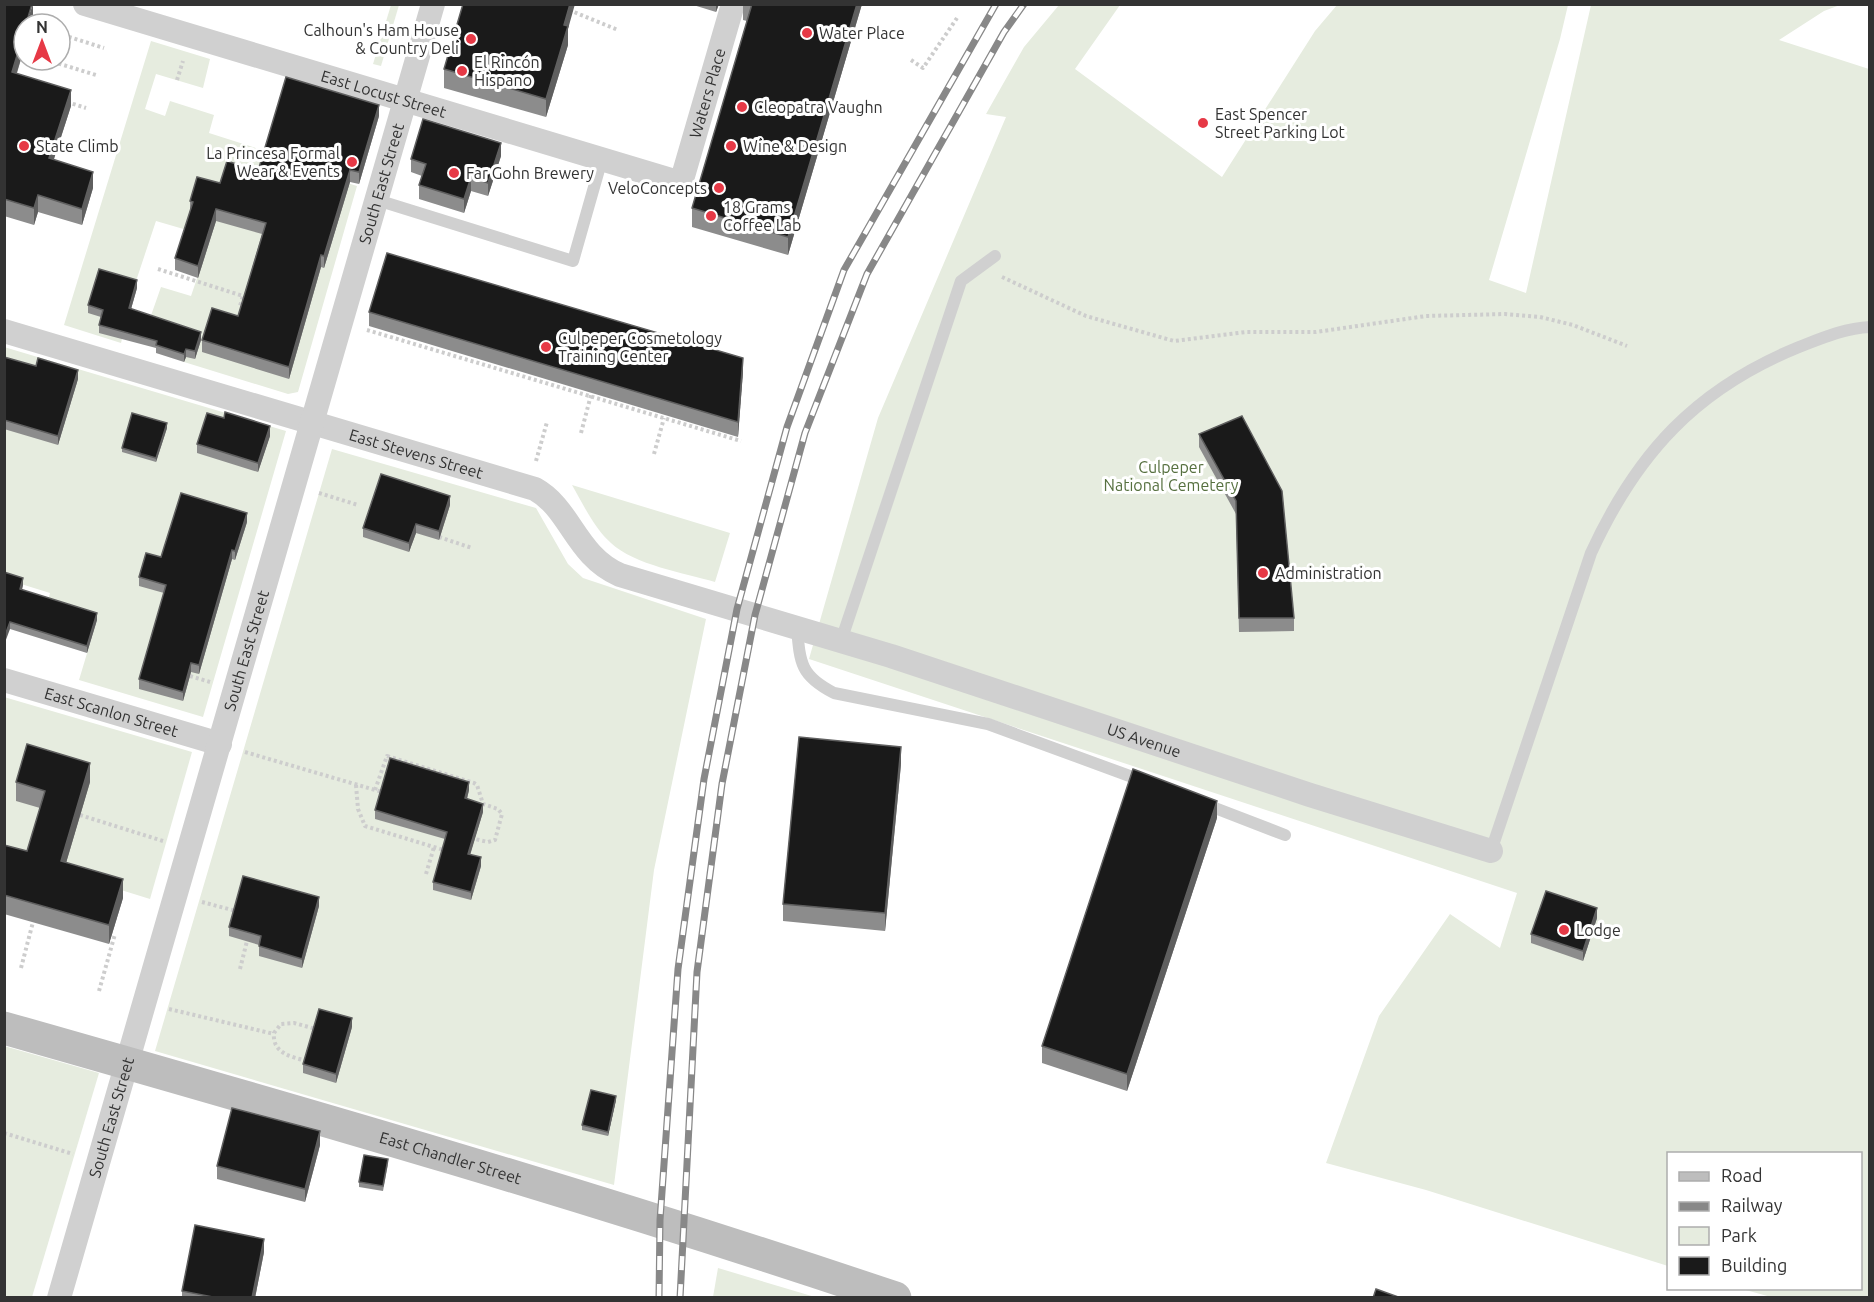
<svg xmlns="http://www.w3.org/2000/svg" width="1874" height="1302" viewBox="0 0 1874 1302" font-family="Ubuntu,sans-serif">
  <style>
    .green { fill: #e6ecdf }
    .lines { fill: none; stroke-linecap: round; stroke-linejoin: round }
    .path { stroke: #cdcdcd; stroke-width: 4; stroke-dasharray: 3 3; stroke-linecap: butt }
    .lane { stroke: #d0d0d0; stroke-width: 12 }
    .street { stroke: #d0d0d0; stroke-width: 24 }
    .secondary { stroke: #bdbdbd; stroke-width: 33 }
    .rail-casing { stroke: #888; stroke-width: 7 }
    .rail { stroke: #fff; stroke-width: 4.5; stroke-dasharray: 14; stroke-linecap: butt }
    .wall { fill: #8c8c8c }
    .shaded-wall { fill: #5f5f5f }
    .building { fill: #1a1a1a; stroke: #5f5f5f; stroke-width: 1.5 }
    .poi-dot { fill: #e63946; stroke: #fff; stroke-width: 2 }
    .labels { text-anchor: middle; stroke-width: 6; stroke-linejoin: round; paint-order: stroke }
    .poi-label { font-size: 16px; fill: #333; stroke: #fff; text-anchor: start }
    .street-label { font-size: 16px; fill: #333; stroke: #fff }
    .park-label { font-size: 16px; fill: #56703f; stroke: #fff }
  </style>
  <rect width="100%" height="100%" fill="#fff"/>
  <g class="green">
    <path d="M391,5H399L381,66L373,64Z"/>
    <path d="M1059,5H1120L1075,69L1222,177L1315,31L1337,5H1568L1560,39L1489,280L1526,293L1591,5H1840L1824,11L1779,40L1869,69V1297H1771L1742,1289L1860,1288V1154H1668V1266L1426,1190L1326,1163L1379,1016L1450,914L1500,948L1517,893L809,659L878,418L1006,117L986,114L1024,47Z"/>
    <path d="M151,41L210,59L203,88L156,74L145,109L165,116L170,101L214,115L209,133L259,149L257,155L357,186L298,392L288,394L184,362L148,324L161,287L191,296L211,237L156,221L134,287L103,318L122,339L121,343L64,325Z"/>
    <path d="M4,347L286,431L203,717L79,680L97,620L47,605L50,593L5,579Z"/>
    <path d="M332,449L536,508L568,564L583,578L706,619L654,870L614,1185L155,1051Z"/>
    <path d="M572,485L730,533L715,582C685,573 634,565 611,543C594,528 583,504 572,485Z"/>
    <path d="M4,697L192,752L150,899L5,854Z"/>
    <path d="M4,1046L99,1073L32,1297H5Z"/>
    <path d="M718,1268L815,1297H713Z"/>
  </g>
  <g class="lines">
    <g class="path">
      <path d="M569,10L618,30"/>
      <path d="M38,24L41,13"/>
      <path d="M63,35L104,48"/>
      <path d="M23,53H24"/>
      <path d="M47,60L96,75"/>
      <path d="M911,60L923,68L957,18"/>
      <path d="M177,80L183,61"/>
      <path d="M67,102L86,108"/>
      <path d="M158,269L243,296L240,306L245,307"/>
      <path d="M1002,277L1086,316L1174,341L1246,332H1316L1426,316L1505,314L1540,317L1573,325L1627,346"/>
      <path d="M367,330L741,441"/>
      <path d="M581,433L591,395"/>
      <path d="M654,454L664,418"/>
      <path d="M536,461L547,422"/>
      <path d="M319,493L358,505"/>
      <path d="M439,537L472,548"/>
      <path d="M190,676L210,682"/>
      <path d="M245,752L382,792"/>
      <path d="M356,785L358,809L365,826L447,851"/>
      <path d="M375,790L387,756L474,783L477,785L483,804L498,809L502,814L495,840L488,842L470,838"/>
      <path d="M80,815L163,841"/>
      <path d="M426,874L434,847"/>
      <path d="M202,902L236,911"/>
      <path d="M21,968L33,922"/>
      <path d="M240,969L247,941"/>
      <path d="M99,991L115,934"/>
      <path d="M169,1009L274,1034"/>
      <path d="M307,1061C291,1057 272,1053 274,1033L281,1024L294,1023L316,1029"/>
      <path d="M4,1133L73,1154"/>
    </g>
    <g class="lane">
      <path d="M377,200L573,261L602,159"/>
      <path d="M797,628C800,664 801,676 834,693L988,724L1146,782"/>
      <path d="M841,641L961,281L995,256"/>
      <path d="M1202,803L1285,835"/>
      <path d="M1491,851L1591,553C1637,453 1696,389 1799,347C1822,338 1845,328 1870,327"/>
    </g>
    <g class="street">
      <path id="s1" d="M85,4L681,183L733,4"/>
      <path id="s2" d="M4,331L535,489C571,509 575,555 620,575L891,656L1310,795L1491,851"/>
      <path id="s3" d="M4,680L220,744"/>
      <path id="s4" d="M59,1298L433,4"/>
    </g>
    <path class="secondary" id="s5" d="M4,1028C303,1113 601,1199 895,1298"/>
    <defs>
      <g id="rail">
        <path d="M659,1298L660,1220L678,969L704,779L737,609L787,427L844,270L996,4"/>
        <path d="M680,1298L697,972L722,784L755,615L805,433L867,274L1004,32L1024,4"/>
      </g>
    </defs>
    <use href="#rail" class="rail-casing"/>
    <use href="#rail" class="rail"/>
  </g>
  <g class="wall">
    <path d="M4,4L33,19L31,24H24V49L17,73L71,106L54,159L93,188L82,225L38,212L34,225L4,216Z"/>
    <path d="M690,4H719L716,12Z"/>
    <path d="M743,4H862L788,255L692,227V208L747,21L743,20Z"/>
    <path d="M568,29V45L546,117L444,88V69Z"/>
    <path d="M379,116L359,184L350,182L324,268L321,267L289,379L202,352V340L238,316L262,234L216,221L198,278L175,270V258L190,213V201L220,183L258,171Z"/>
    <path d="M501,156L488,196L471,191L464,213L419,199V185L422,176L411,172V159Z"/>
    <path d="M137,288L131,309L201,340L195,359L186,357L184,362L156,353V348L99,333V325L101,317L88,313V305Z"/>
    <path d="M369,312L743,372L738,437L369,326Z"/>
    <path d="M4,357L78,379L58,445L4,429Z"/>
    <path d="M1242,416L1294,618V631L1239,632L1236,514L1199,447V434Z"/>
    <path d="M167,428L156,462L122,452V448Z"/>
    <path d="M270,436L258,472L197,453V444Z"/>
    <path d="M450,505L439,540L416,533L409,552L363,537V528Z"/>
    <path d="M247,522L235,560L232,559L199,674L191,672L183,701L139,689V679L164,593L139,586V577L161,557Z"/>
    <path d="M4,572L23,585L22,590L97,620L87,653L10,629Z"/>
    <path d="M901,764L885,931L783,921V904Z"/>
    <path d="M16,782H90L66,863L123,898L109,944L4,914V845L27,851L40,808L16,801Z"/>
    <path d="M469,790L467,799L483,812L470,854L481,866L471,900L433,890V882L445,839L375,819V810Z"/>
    <path d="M1217,818L1127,1091L1042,1063V1046Z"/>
    <path d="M319,906L302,968L259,956V945L229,936V927Z"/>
    <path d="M1597,918L1583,961L1531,943V934Z"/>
    <path d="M352,1027L336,1083L303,1073V1064Z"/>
    <path d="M616,1100L608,1136L582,1130V1125Z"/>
    <path d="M320,1145L305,1202L217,1179V1166Z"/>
    <path d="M388,1164L383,1191L359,1187V1182Z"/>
    <path d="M264,1252L255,1298H182V1291Z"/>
  </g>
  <g class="shaded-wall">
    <path d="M33,4V19L31,24H26Z"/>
    <path d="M570,4H575L568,29V45L546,117V99L564,25Z"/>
    <path d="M716,4H719L716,12Z"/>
    <path d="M857,4H862L788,255V237Z"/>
    <path d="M24,32V49L12,88V72Z"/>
    <path d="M71,90V106L49,174V158Z"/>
    <path d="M379,105V116L359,184V172Z"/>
    <path d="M501,143V156L488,196V183Z"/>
    <path d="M350,170V182L324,268V256Z"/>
    <path d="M93,172V188L82,225V209Z"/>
    <path d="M471,177V191L464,213V199Z"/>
    <path d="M38,195V212L34,225V208Z"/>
    <path d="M216,209V221L198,278V266Z"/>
    <path d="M321,255V267L289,379V367Z"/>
    <path d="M137,280V288L129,316V308Z"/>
    <path d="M201,332V340L195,359V351Z"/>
    <path d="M186,349V357L184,362V354Z"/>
    <path d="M743,358V372L738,437V422Z"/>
    <path d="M78,370V379L58,445V436Z"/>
    <path d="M167,423V428L156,462V458Z"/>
    <path d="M270,426V436L258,472V463Z"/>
    <path d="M450,496V505L439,540V531Z"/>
    <path d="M247,513V522L235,560V551Z"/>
    <path d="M416,524V533L409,552V543Z"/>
    <path d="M232,550V559L199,674V665Z"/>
    <path d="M23,578V585L20,596V589Z"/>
    <path d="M97,613V620L87,653V646Z"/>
    <path d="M10,622V629L4,645V638Z"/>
    <path d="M191,663V672L183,701V692Z"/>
    <path d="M901,747V764L885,931V913Z"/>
    <path d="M90,763V782L61,880V861Z"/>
    <path d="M469,782V790L465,806V798Z"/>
    <path d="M1217,801V818L1127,1091V1074Z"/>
    <path d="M483,804V812L468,862V854Z"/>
    <path d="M481,857V866L471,900V892Z"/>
    <path d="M123,879V898L109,944V925Z"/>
    <path d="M319,897V906L302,968V959Z"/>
    <path d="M1597,908V918L1583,961V951Z"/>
    <path d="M352,1018V1027L336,1083V1074Z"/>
    <path d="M616,1096V1100L608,1136V1132Z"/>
    <path d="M320,1131V1145L305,1202V1189Z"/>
    <path d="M264,1239V1252L255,1298H252Z"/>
  </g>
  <g class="building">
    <path d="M4,4H32L26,24H24V32L12,72L71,90L49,158L93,172L82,209L38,195L34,208L4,199Z"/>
    <path d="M463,4H570L564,25L568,26L546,99L444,69Z"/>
    <path d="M752,4H857L788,237L692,208Z"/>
    <path d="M286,77L379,105L359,172L350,170L324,256L321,255L289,367L202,340L212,308L238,316L266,223L216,209L198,266L175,258L193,202L190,201L197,177L220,183L227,161L258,171Z"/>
    <path d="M423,119L501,143L488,183L471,177L464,199L419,185L426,164L411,159Z"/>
    <path d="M387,253L743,358L738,422L369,312Z"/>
    <path d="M99,269L137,280L129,308L201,332L195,351L186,349L184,354L156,345L157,341L99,325L103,310L88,305Z"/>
    <path d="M4,357L36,366L38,358L78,370L58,436L4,420Z"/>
    <path d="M225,412L270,426L258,463L197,444L207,413L224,418Z"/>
    <path d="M132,413L167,423L156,458L122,448Z"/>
    <path d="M1242,416L1282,491L1294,618H1239L1236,501L1199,434Z"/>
    <path d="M381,474L450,496L439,531L416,524L409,543L363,528Z"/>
    <path d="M181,493L247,513L235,551L232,550L199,665L191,663L183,692L139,679L166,585L139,577L146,553L161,557Z"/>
    <path d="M4,572L23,578L20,589L97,613L87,646L10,622L4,638Z"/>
    <path d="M799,737L901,747L885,913L783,904Z"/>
    <path d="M27,744L90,763L61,861L123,879L109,925L4,895V845L27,851L45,791L16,782Z"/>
    <path d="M390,758L469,782L465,798L483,804L468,854L481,857L471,892L433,882L447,832L375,810Z"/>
    <path d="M1133,769L1217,801L1127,1074L1042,1046Z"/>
    <path d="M243,876L319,897L302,959L259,946L261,936L229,927Z"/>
    <path d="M1546,891L1597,908L1583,951L1531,934Z"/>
    <path d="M319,1009L352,1018L336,1074L303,1064Z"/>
    <path d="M591,1090L616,1096L608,1132L582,1125Z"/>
    <path d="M232,1108L320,1131L305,1189L217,1166Z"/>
    <path d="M364,1155L388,1159L383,1186L359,1182Z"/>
    <path d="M195,1225L264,1239L252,1298H218L182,1291Z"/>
    <path d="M1376,1289L1401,1298H1373Z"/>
  </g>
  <g class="poi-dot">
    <circle cx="807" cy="33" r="6"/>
    <circle cx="471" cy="39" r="6"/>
    <circle cx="462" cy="71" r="6"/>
    <circle cx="742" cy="107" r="6"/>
    <circle cx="1203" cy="123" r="6"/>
    <circle cx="24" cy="146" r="6"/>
    <circle cx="731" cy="146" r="6"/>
    <circle cx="352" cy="162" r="6"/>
    <circle cx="454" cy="173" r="6"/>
    <circle cx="719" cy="188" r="6"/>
    <circle cx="711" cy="216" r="6"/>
    <circle cx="546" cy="347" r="6"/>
    <circle cx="1263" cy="573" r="6"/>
    <circle cx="1564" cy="930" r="6"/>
  </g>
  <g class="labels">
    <g class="poi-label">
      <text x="459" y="36" text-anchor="end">Calhoun's Ham House<tspan x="459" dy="18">&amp; Country Deli</tspan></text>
      <text x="819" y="39">Water Place</text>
      <text x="474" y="68">El Rincón<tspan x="474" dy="18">Hispano</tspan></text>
      <text x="754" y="113">Cleopatra Vaughn</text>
      <text x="1215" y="120">East Spencer<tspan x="1215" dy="18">Street Parking Lot</tspan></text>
      <text x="36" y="152">State Climb</text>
      <text x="743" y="152">Wine &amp; Design</text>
      <text x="340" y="159" text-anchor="end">La Princesa Formal<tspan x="340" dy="18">Wear &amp; Events</tspan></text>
      <text x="466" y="179">Far Gohn Brewery</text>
      <text x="707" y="194" text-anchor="end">VeloConcepts</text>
      <text x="723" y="213">18 Grams<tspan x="723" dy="18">Coffee Lab</tspan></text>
      <text x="558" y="344">Culpeper Cosmetology<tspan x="558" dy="18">Training Center</tspan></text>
      <text x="1275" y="579">Administration</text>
      <text x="1576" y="936">Lodge</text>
    </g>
    <g class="street-label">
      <text dy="6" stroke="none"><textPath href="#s1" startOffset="312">East Locust Street</textPath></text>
      <text dy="6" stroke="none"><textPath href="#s1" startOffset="716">Waters Place</textPath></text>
      <text dy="6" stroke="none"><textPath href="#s4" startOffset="1160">South East Street</textPath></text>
      <text dy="6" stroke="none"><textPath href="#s2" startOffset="430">East Stevens Street</textPath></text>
      <text dy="6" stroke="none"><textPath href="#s4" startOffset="674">South East Street</textPath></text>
      <text dy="6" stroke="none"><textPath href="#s3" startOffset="112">East Scanlon Street</textPath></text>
      <text dy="6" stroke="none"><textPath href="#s2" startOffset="1226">US Avenue</textPath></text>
      <text dy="6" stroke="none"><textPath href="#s4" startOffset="188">South East Street</textPath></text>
      <text dy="6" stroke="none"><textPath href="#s5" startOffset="465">East Chandler Street</textPath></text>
    </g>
    <g class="park-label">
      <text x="1171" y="473">Culpeper<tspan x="1171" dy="18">National Cemetery</tspan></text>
    </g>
  </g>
  <rect width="1874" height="1302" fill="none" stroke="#333333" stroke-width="12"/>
  <rect x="1667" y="1152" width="195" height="138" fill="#ffffff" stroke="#adadad" stroke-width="1.5"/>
  <rect x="1679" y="1172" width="30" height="9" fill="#bdbdbd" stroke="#adadad" stroke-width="1.5"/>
  <text x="1721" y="1182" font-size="18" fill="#333333">Road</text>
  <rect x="1679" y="1202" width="30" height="9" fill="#888888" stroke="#adadad" stroke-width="1.5"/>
  <text x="1721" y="1212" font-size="18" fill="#333333">Railway</text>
  <rect x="1679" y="1227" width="30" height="18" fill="#e6ecdf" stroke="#adadad" stroke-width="1.5"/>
  <text x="1721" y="1242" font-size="18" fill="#333333">Park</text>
  <rect x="1679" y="1257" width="30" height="18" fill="#1a1a1a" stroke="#adadad" stroke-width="1.5"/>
  <text x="1721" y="1272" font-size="18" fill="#333333">Building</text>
  <g transform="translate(42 42)"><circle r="28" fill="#ffffff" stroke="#adadad" stroke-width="1.5"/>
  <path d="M0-4.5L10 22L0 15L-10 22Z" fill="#e63946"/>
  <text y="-9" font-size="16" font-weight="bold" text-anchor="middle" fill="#333333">N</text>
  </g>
</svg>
